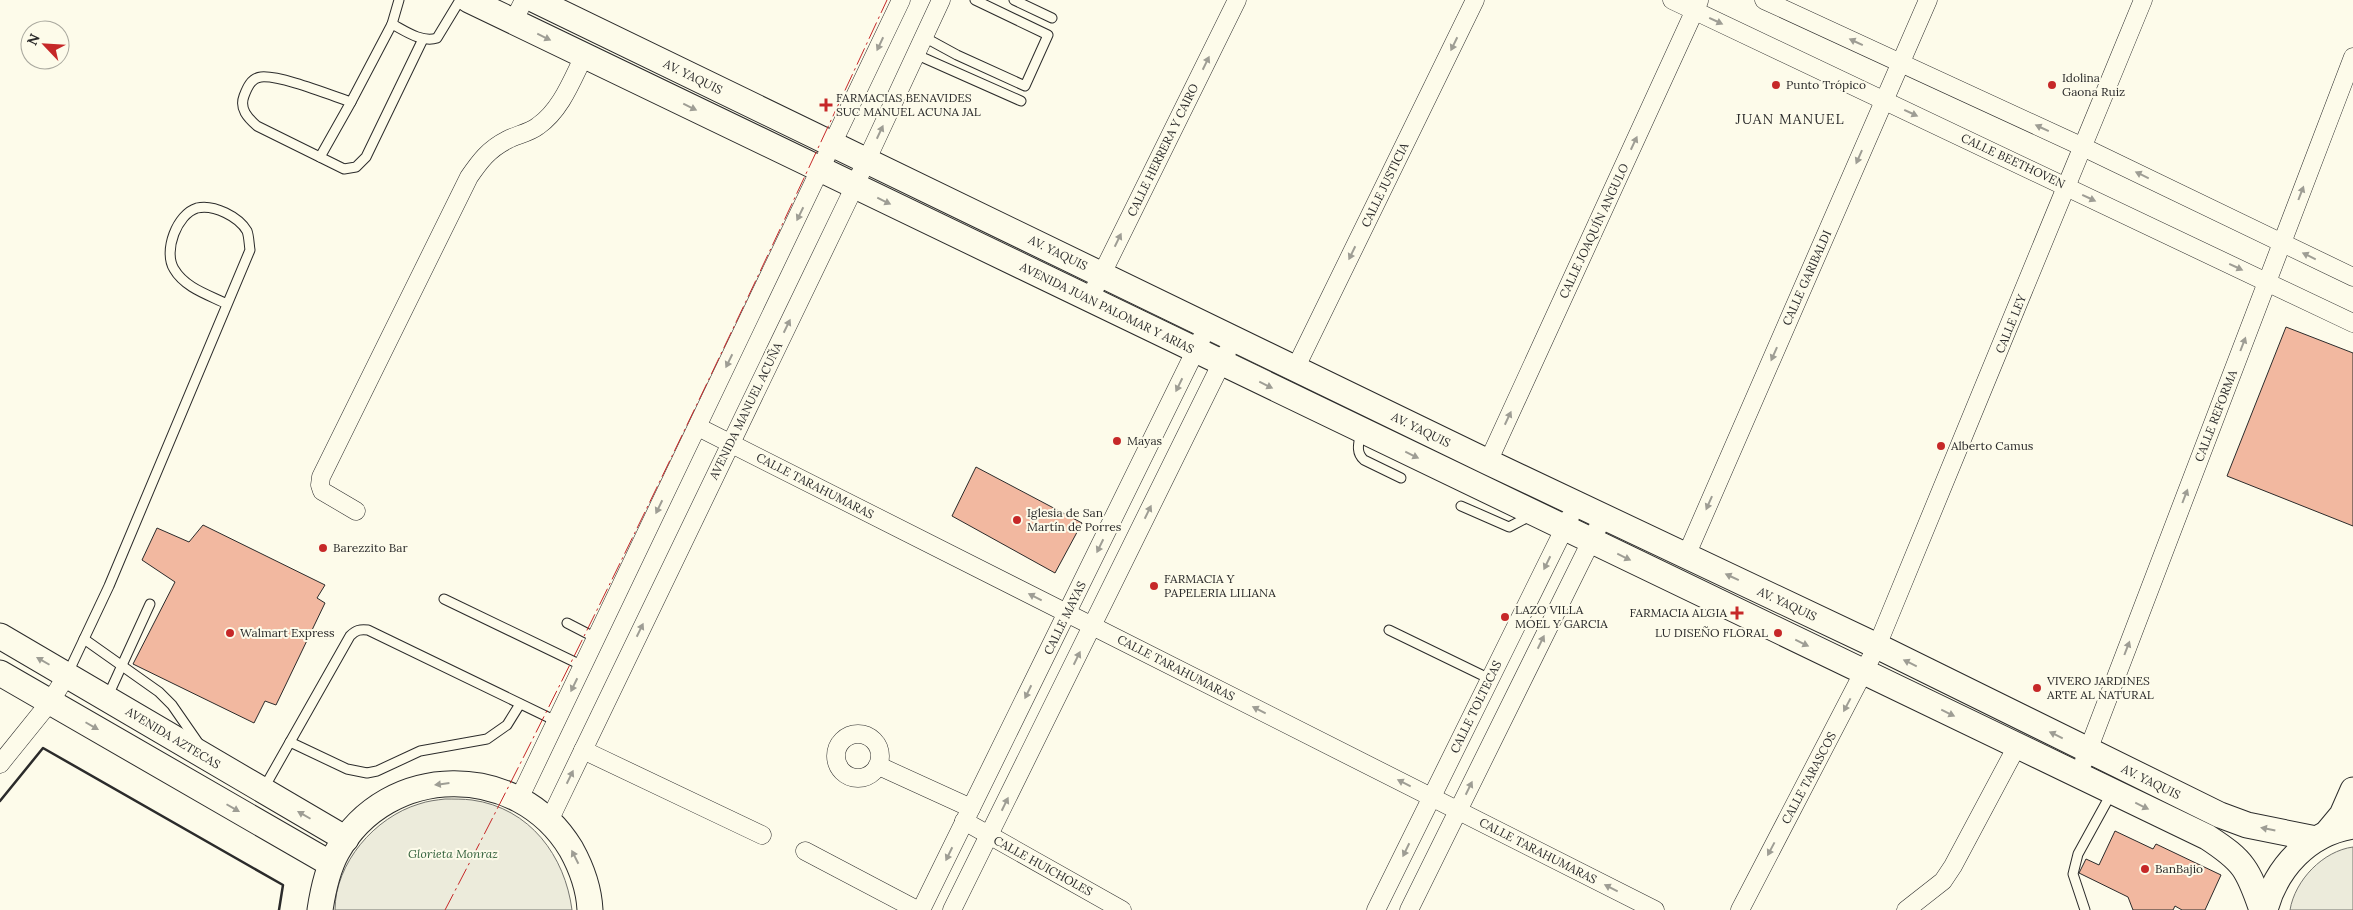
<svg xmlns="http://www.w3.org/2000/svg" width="2353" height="910" viewBox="0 0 2353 910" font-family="Lora,serif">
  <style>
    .green { fill: #ecebdb; stroke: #74746e }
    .building { fill: #f2b8a0; stroke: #2b2b2b }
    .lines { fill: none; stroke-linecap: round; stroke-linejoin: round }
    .lane-casing { stroke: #2b2b2b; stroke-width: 11 }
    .street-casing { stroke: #2b2b2b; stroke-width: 19 }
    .secondary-casing { stroke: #2b2b2b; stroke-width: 27 }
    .lane { stroke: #fdfbea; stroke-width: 9 }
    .street { stroke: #fdfbea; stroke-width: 18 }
    .secondary { stroke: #fdfbea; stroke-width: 25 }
    .wall { stroke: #2b2b2b; stroke-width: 2.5 }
    .power { stroke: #c62828; stroke-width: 1; stroke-dasharray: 18 4 2.5 4; stroke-linecap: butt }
    .oneway { fill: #9e9d94 }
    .poi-dot { fill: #c62828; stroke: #fdfbea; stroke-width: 2 }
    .labels { text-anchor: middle; stroke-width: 4; stroke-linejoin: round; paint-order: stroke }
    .street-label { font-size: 12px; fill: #2b2b2b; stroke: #fdfbea }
    .poi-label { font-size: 12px; fill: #2b2b2b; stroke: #fdfbea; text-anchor: start }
    .park-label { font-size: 12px; font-style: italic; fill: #34623c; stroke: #fdfbea }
    .neighbourhood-label { font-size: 14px; letter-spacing: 1px; fill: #2b2b2b; stroke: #fdfbea }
  </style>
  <rect width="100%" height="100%" fill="#fdfbea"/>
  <g class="green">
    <path d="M445,799C454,799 464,799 472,800C530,808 565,856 572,910H335C335,863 375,817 419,804C427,801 437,800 445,799Z"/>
    <path d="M2353,847V910H2290C2295,880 2323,851 2353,847Z"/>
  </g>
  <g class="building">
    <path d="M2286,327L2353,353V526L2227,476Z"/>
    <path d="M976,467L1082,523L1055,573L952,516Z"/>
    <path d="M203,525L325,585L317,598L325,603L276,705L265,701L254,723L133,664L175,582L142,560L157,528L189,542Z"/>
    <path d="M2115,831L2153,849L2156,844L2221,875L2205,910H2182L2175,906L2173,910H2133L2128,897L2079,873L2086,859L2099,865Z"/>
  </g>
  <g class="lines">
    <defs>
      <g id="lane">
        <path d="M399,0L392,24L351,102C330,95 280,75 261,77C251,78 247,88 244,96C239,109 248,118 257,126L344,169L356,167L366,157L423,39"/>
        <path d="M1014,0L1052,18"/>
        <path d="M392,24C405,31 422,43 437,38L460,0"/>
        <path d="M924,37L957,55L1025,86L1048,35L975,0"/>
        <path d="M915,54L1021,101"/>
        <path d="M320,157L351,102"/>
        <path d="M1361,431C1359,442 1355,452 1364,460L1401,478"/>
        <path d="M1461,506L1509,527L1532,515"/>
        <path d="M444,599L583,666"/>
        <path d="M567,623L596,638"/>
        <path d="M1389,630L1490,679"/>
        <path d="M84,639L159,692L172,705L199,744"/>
        <path d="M67,675L109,586L250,250C249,244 249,236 247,231C239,217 214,204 197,208C177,214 163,251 174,269C185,288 209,295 227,304"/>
        <path d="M107,698L150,604"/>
        <path d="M290,742L347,769L367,773L377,771L420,751L487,739L507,725L520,704"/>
        <path d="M264,788L350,636C356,630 360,629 368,630L556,721"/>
        <path d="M2085,910L2073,874L2078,854L2111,794"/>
      </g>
      <g id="street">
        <path d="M1672,0L2353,323"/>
        <path d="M1764,0L2083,147L2353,277"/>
        <path d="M513,22L524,0"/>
        <path d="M1089,300L1237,0"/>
        <path d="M1295,369L1475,0"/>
        <path d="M698,427L1655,910"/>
        <path d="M1488,462L1699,1"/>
        <path d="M356,511L322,491L320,485L321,477L469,177C480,161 489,149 507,140C516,135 529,133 538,126C561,110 572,80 584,56"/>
        <path d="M1686,556L1928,0"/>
        <circle cx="858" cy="756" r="22"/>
        <path d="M583,750L762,835"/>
        <path d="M2084,761L2353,57"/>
        <path d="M0,764L50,702L67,675"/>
        <path d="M879,766L971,808"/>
        <path d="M519,799L901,0"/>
        <path d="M549,821L850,196L941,0"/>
        <path d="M964,821L1122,910"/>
        <path d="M805,851L917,910"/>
        <path d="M921,910L1208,325"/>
        <path d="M952,910L1227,352"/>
        <path d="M1376,910L1570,517"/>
        <path d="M1409,910L1603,517"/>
        <path d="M1740,910L1877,646L2143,0"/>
        <path d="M1906,910L1943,881L1953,866L2017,746"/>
      </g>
      <g id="secondary">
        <path d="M469,0L2207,837C2244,861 2248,869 2262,910"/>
        <path d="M535,0L1488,462L1877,646L2220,815L2247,825L2316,839"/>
        <path d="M0,636L346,839"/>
        <path d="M0,673L331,864"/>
        <path d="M2327,833L2342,815L2353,790"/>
        <path d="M320,910C323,890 327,870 337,852C387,762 518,761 571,849C581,867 589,889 590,910"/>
        <path d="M2265,910C2276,868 2308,833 2353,826"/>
      </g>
    </defs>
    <use href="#lane" class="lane-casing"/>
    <use href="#street" class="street-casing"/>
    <use href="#secondary" class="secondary-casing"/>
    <use href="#lane" class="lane"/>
    <use href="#street" class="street"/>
    <use href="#secondary" class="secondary"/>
    <path class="wall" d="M0,801L43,748L283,885L279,910"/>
    <path class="power" d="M445,910C601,611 745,306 887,0"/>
  </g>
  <defs><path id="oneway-solid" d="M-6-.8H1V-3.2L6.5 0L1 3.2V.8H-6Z" transform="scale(1.25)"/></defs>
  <g class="oneway">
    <use href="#oneway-solid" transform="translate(1716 21) rotate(25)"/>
    <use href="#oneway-solid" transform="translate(544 37) rotate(26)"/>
    <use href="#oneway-solid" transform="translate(1856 42) rotate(-155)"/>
    <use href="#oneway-solid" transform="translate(880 44) rotate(115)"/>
    <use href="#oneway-solid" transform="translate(1454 44) rotate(116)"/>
    <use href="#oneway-solid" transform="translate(1206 63) rotate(-64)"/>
    <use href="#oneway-solid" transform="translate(690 107) rotate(26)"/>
    <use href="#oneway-solid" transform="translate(1911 113) rotate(25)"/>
    <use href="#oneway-solid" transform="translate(2042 128) rotate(-155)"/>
    <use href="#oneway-solid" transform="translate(880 132) rotate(-65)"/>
    <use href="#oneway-solid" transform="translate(1634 143) rotate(-65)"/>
    <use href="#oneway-solid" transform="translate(1859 157) rotate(114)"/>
    <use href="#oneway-solid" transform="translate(2142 175) rotate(-154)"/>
    <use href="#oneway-solid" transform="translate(2301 193) rotate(-69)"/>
    <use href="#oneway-solid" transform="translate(2089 198) rotate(25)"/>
    <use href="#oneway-solid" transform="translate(884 201) rotate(26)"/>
    <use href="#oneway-solid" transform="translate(800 214) rotate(116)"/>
    <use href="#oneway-solid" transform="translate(1118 240) rotate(-64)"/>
    <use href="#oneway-solid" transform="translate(1352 253) rotate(116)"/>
    <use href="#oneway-solid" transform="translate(2309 256) rotate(-154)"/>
    <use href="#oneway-solid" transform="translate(2236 267) rotate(25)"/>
    <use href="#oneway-solid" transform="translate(787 326) rotate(-64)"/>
    <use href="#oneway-solid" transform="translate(2243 344) rotate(-69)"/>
    <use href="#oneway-solid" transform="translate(1774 354) rotate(114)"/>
    <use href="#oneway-solid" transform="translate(729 361) rotate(116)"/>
    <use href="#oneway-solid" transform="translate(1179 385) rotate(116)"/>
    <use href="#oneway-solid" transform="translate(1266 385) rotate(26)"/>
    <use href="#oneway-solid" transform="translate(1508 418) rotate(-65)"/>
    <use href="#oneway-solid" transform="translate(1412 455) rotate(26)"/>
    <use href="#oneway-solid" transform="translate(2185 496) rotate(-69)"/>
    <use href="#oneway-solid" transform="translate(1709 503) rotate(114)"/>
    <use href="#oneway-solid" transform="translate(659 507) rotate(116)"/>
    <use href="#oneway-solid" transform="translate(1148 512) rotate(-64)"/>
    <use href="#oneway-solid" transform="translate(1100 546) rotate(116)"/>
    <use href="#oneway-solid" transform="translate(1624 557) rotate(26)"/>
    <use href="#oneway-solid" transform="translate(1547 563) rotate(116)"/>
    <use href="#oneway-solid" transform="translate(1732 577) rotate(-155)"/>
    <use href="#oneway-solid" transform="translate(1035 597) rotate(-153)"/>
    <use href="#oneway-solid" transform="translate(640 630) rotate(-64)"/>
    <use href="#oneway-solid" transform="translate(1541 642) rotate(-64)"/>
    <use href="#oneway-solid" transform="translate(1802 643) rotate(26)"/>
    <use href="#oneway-solid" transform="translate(2127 648) rotate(-69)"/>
    <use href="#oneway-solid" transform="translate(1077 658) rotate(-64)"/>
    <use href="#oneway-solid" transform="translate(43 661) rotate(-150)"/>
    <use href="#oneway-solid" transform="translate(1910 663) rotate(-154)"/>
    <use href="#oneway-solid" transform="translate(574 685) rotate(116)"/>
    <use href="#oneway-solid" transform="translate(1028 692) rotate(116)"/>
    <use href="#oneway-solid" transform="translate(1847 705) rotate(118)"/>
    <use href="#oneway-solid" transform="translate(1259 710) rotate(-153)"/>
    <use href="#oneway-solid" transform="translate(1948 713) rotate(26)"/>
    <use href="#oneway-solid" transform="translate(92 726) rotate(30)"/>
    <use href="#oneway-solid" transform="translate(2056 735) rotate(-154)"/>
    <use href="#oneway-solid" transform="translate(570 777) rotate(-64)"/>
    <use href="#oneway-solid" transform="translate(1404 783) rotate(-153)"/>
    <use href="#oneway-solid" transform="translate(442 784) rotate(173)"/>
    <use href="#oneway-solid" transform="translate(1469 788) rotate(-64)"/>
    <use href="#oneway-solid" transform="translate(1005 804) rotate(-64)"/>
    <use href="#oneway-solid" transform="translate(2142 806) rotate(26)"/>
    <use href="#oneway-solid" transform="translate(233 808) rotate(30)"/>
    <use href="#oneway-solid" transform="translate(304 815) rotate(-150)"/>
    <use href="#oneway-solid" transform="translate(2268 829) rotate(-169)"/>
    <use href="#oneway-solid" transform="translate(1771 849) rotate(118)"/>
    <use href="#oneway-solid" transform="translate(1406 850) rotate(116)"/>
    <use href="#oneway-solid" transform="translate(949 854) rotate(116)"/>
    <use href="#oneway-solid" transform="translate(575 857) rotate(-117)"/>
    <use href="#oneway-solid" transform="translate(1611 888) rotate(-153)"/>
  </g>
  <g class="poi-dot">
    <circle cx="1776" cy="85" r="5"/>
    <circle cx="2052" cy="85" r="5"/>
    <path d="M823.5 97.5h5v5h5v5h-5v5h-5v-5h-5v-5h5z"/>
    <circle cx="1117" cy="441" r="5"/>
    <circle cx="1941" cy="446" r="5"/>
    <circle cx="1017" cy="520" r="5"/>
    <circle cx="323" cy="548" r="5"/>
    <circle cx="1154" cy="586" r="5"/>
    <path d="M1734.5 605.5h5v5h5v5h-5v5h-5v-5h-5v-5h5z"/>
    <circle cx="1505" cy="617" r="5"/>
    <circle cx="230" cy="633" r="5"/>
    <circle cx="1778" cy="633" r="5"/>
    <circle cx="2037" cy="688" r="5"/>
    <circle cx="2145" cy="869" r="5"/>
  </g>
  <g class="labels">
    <g class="street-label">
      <text transform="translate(693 77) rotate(26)" y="4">AV. YAQUIS</text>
      <text transform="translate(1163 150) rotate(-64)" y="4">CALLE HERRERA Y CAIRO</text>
      <text transform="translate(2013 161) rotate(25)" y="4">CALLE BEETHOVEN</text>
      <text transform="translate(1385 185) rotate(-64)" y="4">CALLE JUSTICIA</text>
      <text transform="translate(1594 231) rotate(-65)" y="4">CALLE JOAQUÍN ANGULO</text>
      <text transform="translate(1058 253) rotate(26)" y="4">AV. YAQUIS</text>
      <text transform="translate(1807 278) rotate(-66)" y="4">CALLE GARIBALDI</text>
      <text transform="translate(1107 308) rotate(26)" y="4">AVENIDA JUAN PALOMAR Y ARIAS</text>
      <text transform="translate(2011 324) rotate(-68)" y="4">CALLE LEY</text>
      <text transform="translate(746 411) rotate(-64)" y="4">AVENIDA MANUEL ACUÑA</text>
      <text transform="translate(2216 416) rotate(-69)" y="4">CALLE REFORMA</text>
      <text transform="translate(1421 430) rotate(26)" y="4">AV. YAQUIS</text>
      <text transform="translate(815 486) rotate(27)" y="4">CALLE TARAHUMARAS</text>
      <text transform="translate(1787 604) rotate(25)" y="4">AV. YAQUIS</text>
      <text transform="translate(1065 618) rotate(-64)" y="4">CALLE MAYAS</text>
      <text transform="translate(1176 668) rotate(27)" y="4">CALLE TARAHUMARAS</text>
      <text transform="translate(1476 707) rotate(-64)" y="4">CALLE TOLTECAS</text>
      <text transform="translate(173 738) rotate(31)" y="4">AVENIDA AZTECAS</text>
      <text transform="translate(1809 778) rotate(-62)" y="4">CALLE TARASCOS</text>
      <text transform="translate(2151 782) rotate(26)" y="4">AV. YAQUIS</text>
      <text transform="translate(1538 851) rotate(27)" y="4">CALLE TARAHUMARAS</text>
      <text transform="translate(1043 866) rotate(29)" y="4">CALLE HUICHOLES</text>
    </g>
    <g class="poi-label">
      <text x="2062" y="82">Idolina<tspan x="2062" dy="14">Gaona Ruiz</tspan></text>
      <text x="1786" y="89">Punto Trópico</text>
      <text x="836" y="102">FARMACIAS BENAVIDES<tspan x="836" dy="14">SUC MANUEL ACUNA JAL</tspan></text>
      <text x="1127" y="445">Mayas</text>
      <text x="1951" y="450">Alberto Camus</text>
      <text x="1027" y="517">Iglesia de San<tspan x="1027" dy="14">Martín de Porres</tspan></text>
      <text x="333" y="552">Barezzito Bar</text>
      <text x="1164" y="583">FARMACIA Y<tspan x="1164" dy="14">PAPELERIA LILIANA</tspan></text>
      <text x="1515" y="614">LAZO VILLA<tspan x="1515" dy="14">MOEL Y GARCIA</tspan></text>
      <text x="1727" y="617" text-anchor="end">FARMACIA ALGIA</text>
      <text x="240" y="637">Walmart Express</text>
      <text x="1768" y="637" text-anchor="end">LU DISEÑO FLORAL</text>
      <text x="2047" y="685">VIVERO JARDINES<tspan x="2047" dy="14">ARTE AL NATURAL</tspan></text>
      <text x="2155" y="873">BanBajio</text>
    </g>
    <g class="park-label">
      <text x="453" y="858">Glorieta Monraz</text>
    </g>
    <g class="neighbourhood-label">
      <text x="1790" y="124">JUAN MANUEL</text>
    </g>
  </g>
  <g transform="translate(45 45) rotate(295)"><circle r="24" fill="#fdfbea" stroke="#a9a89e"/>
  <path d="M0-4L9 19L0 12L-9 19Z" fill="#c62828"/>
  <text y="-8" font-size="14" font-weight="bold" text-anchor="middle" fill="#2b2b2b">N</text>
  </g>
</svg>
